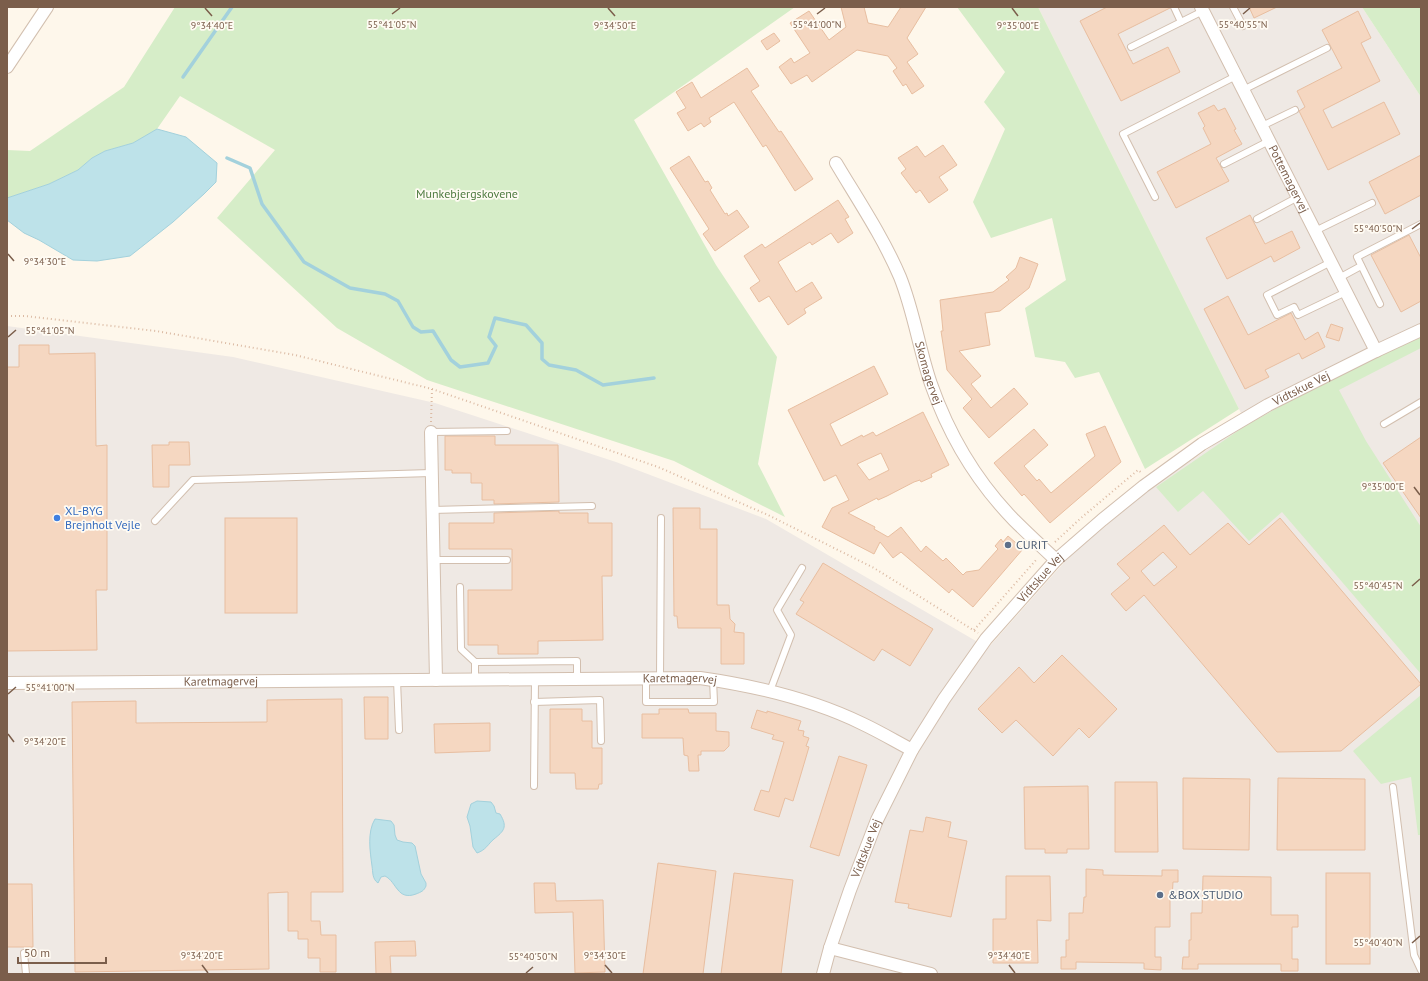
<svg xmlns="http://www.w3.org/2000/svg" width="1428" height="981" viewBox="0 0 1428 981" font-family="'PT Sans',sans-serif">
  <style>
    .industrial { fill: #efe9e4 }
    .green { fill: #d6edc8 }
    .water { fill: #bde2e9; stroke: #a3d1dc }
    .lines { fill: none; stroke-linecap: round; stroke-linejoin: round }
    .stream { stroke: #a3d1dc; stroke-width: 3.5 }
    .building { fill: #f5d7c1; stroke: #e8bea0; fill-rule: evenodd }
    .service-casing { stroke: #d2bfaf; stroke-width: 8 }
    .minor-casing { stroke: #d2bfaf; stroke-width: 14 }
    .path { stroke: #dbbaa3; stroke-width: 2; stroke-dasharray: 1 3; stroke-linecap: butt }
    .service { stroke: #fff; stroke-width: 6 }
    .minor { stroke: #fff; stroke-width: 12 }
    .ticks { fill: none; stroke: #7b5e4b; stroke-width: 1.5 }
    .shop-dot { fill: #3f7fe0; stroke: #fffbf3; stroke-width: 1.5 }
    .service-dot { fill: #5c6f8a; stroke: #fffbf3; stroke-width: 1.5 }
    .labels { text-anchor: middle; stroke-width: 3.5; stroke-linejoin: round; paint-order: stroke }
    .street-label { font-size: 12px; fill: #7b5e4b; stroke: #fffbf3 }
    .park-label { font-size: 12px; fill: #4f7b40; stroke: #fffbf3 }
    .shop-label { font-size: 12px; fill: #366cbe; stroke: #fffbf3; text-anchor: start }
    .service-label { font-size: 12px; fill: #4e5e75; stroke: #fffbf3; text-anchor: start }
    .ticks-label { font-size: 10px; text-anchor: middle; fill: #7b5e4b; stroke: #fffbf3; stroke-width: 3.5; stroke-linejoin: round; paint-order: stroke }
  </style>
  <rect width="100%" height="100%" fill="#fef7eb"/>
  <path class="industrial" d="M1038,7H1362L1421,97V974H7V326L233,357L435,403L616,462L766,519L988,648L1069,557L1147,491L1246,423Z"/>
  <g class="green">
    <path d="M175,7H795L634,120L716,265L777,357L758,464L785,517L674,461L427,380L337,328L217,218L275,150L180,96L157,129L146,136L133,143L105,151L92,158L78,170L49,184L7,198V150L30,151L124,87Z"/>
    <path d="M957,7H1038L1239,409L1145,469L1099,372L1075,378L1065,362L1035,357L1025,308L1066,280L1052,218L991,238L973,202L1005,129L984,102L1005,72Z"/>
    <path d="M1362,7H1421V97Z"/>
    <path d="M1421,337V348L1339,390L1366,441L1421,527V674L1282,512L1249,541L1203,491L1178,512L1156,487L1245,426L1331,378Z"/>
    <path d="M1421,695V835H1418L1411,777L1381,784L1353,751Z"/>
  </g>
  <g class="water">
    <path d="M157,129L186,137L217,163L216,182L204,194L173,222L130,256L97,261L73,260L39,240L24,233L7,220V198L49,184L78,170L92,158L105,151L133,143Z"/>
    <path d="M477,801L491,802L494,806L496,813L500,814C508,827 504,831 494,839C488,844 486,850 477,853L473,847L470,826L467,817L471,804Z"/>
    <path d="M375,819L391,821L394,825L395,835L397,840L403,842L412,843L415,846L421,874L426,883V886C424,891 421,892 416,894C397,901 397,882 385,876L381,877L378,883C372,879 373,872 372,866C370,851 367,832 375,819Z"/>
  </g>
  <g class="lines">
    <g class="stream">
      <path d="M183,77L232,7"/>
      <path d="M227,158L250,168L262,204L304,262L350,288L385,294L398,301L413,327L421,332L433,331L451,360L460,367L488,363L496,346L489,337L495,318L526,325L542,343V359L549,365L576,370L603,385L654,378"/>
    </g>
  </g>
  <g class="building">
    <path d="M841,7H864L868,23L888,27L901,7H926L907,38L918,54L907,62L924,86L912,94L906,84L903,86L893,71L897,68L888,56L857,50L812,82L807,75L791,84L779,67L791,58L794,63L810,53L790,23L809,11L829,40L846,27Z"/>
    <path d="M1107,7H1170V8L1118,34L1133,64L1168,47L1180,72L1121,101L1080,21Z"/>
    <path d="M1249,7H1277L1254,18Z"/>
    <path d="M1358,11L1371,38L1361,43L1380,81L1323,110L1332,128L1384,102L1400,134L1328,170L1299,111L1305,107L1297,91L1342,68L1322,30Z"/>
    <path d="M774,33L780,41L767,50L761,41Z"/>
    <path d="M747,68L759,86L751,91L779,132L781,131L813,179L795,191L766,145L763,147L734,102L709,118L711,122L704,127L701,123L688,131L677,113L686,108L676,92L692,82L701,98Z"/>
    <path d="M1214,105L1218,111L1225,108L1236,129L1234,130L1242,144L1216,158L1229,181L1176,208L1157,172L1211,144L1203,128L1205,126L1198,113Z"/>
    <path d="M943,145L957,165L939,177L948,190L929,203L920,190L916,193L901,173L906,169L898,158L917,146L925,157Z"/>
    <path d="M1421,155V195L1385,214L1369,182Z"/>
    <path d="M689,156L705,182L708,181L712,188L710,190L725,214L727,213L728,216L737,210L749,227L715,251L703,234L709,229L670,168Z"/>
    <path d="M838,200L849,217L845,219L853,233L838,243L831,233L812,245L810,242L778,262L796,292L812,282L822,298L804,309L806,313L788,325L769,296L759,302L750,288L760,281L744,256L762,244L765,248Z"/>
    <path d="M1250,215L1265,244L1292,231L1300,248L1274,262L1271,256L1227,279L1206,238Z"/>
    <path d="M1409,235L1421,258V301L1401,312L1371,255Z"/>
    <path d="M1020,257L1038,264L1029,288L1000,311L985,313L990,345L959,351L981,376L971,384L991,408L1014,388L1028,404L989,438L963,408L972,399L947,370L941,331H943L940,300L993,292L1009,280L1006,277L1016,268Z"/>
    <path d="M1228,296L1248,335L1291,313L1305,340L1318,332L1325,347L1302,359L1299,353L1265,370L1269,377L1245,389L1204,309Z"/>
    <path d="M1331,324L1343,328L1339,341L1326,337Z"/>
    <path d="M19,345H49V354L95,353L96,446L107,445V590H96L97,650L7,651V367H19Z"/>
    <path d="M874,366L888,394L830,424L841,446L862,435L863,437L873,432L876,436L923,412L949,465L931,474L932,477L921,482L920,480L914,482L887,496L878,500L877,498L848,513L875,527L874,529L888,537L901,527L921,552L926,546L943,561L946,558L963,575L966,572L979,570L998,549L995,546L1001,539L1003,542L1008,536L1023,549L973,607L952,589L949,593L901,552L893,558L880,542L874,554L822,527L832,508L849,500L836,475L824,481L788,410ZM881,453L889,470L869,480L857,464Z"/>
    <path d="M1105,426L1121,462L1050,523L1024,494L1022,496L994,463L1034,429L1048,445L1024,466L1037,481L1039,479L1051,493L1095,456L1086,434Z"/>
    <path d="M445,436H495V445H558L559,502L494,504V500H482V483H471V473H452V470H445Z"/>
    <path d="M1421,437V518L1383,463Z"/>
    <path d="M169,442H189L190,465H169V487H153L152,445H169Z"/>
    <path d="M673,508H700V529H717V605H729L730,619L735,624L734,632L744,633V664H721V628H678L677,616H674Z"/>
    <path d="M559,511V513H588V523H612V576H602L603,640L538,641V654H498V645H468V590H512V549H449V523H494V513Z"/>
    <rect x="225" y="518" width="72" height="95"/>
    <path d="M1280,518L1421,684L1341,751L1277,752L1144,595L1126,611L1111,594L1130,578L1117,564L1164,525L1190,555L1228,523L1249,545ZM1163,552L1177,567L1154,586L1141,571Z"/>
    <path d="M823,563L933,629L910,666L882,649L874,661L796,614L804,602L800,600Z"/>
    <path d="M1062,655L1117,709L1089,738L1079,728L1053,756L1016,720L1002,733L978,709L1019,667L1034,683Z"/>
    <path d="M364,697H388V739H365Z"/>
    <path d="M342,699L343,892H311V921H320L321,935H336V972H320V958H308V939H298V931H288V892L268,893L269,969L75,972L72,702L136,701V723L267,722V700Z"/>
    <path d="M550,709H582V721H592V748H602V784H599L598,789H576L575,773H550Z"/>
    <path d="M659,709H688L689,713H716V731L729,732V746L724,751H701V755H698L699,771H689L688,756L684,755L683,738H642V714H659Z"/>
    <path d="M757,710L767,713V711L801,721L798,730L804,731L803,736L809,738L806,746L809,747L793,801L785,798L779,817L754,810L761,790L769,792L784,742L772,739L774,735L751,728Z"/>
    <path d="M490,723V751L435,753L434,724Z"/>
    <path d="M839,756L867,765L839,856L810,847Z"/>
    <path d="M1183,778L1250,779L1249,850L1183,849Z"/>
    <path d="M1278,778L1365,779V850H1277Z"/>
    <path d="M1115,782H1157L1158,852H1115Z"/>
    <path d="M1088,786L1089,849H1067V853H1045V849H1025L1024,787Z"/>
    <path d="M926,817L951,822L948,837L967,841L951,917L908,908L909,904L895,902L910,830L923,832Z"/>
    <path d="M658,863L716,871L703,974H643Z"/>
    <path d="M1086,869L1103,870V875L1162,876V870H1178V882H1173L1172,899H1170V927H1155V957H1161V970L1144,969V963L1076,962V969H1061V957H1066V940H1069V913H1083L1084,897H1086Z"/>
    <path d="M734,873L793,880L781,974H721Z"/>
    <rect x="1326" y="873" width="44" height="91"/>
    <path d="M1006,876H1050L1051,921L1037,920L1038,963H993V919H1006Z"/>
    <path d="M1203,876L1271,877V915H1298V927H1292V959H1298V971H1281V964H1198V969H1182L1183,957H1189V940H1191V913H1202Z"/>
    <path d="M534,883H555L556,901L603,900L605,972L575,973L573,912L535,913Z"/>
    <path d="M7,884H32L33,947H7Z"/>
    <path d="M415,941L416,956H390L391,974H376L375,942Z"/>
  </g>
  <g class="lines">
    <defs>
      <g id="service">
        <path d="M1174,7L1181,22"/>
        <path d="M1233,7L1243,26"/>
        <path d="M1131,47L1203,11"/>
        <path d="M1243,90L1327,48"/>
        <path d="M1262,126L1295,110"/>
        <path d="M1224,164L1269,141"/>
        <path d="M1155,197L1123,134L1236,76"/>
        <path d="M1257,219L1298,197"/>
        <path d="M1315,231L1372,203"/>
        <path d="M1331,262L1267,295L1277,315L1294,307L1298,315L1346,292"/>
        <path d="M1339,278L1361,266"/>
        <path d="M1380,304L1357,257L1421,224"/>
        <path d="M1384,424L1421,402"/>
        <path d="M431,432L507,431"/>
        <path d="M432,510L592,506"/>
        <path d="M155,521L193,480L431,473"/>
        <path d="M433,560H507"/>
        <path d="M460,587L461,649L475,662"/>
        <path d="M646,679V702H714L713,680"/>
        <path d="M660,679L661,518"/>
        <path d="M397,680L399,730"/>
        <path d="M475,680V662L577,661V679"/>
        <path d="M770,691L791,635L777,610L802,568"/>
        <path d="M534,702L600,700L601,741"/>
        <path d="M534,786L535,679"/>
        <path d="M1393,787L1414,955L1421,970"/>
        <path d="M24,953L26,974"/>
      </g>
      <g id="minor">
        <path id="s1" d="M1201,7L1376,351"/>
        <path d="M7,67L47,7"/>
        <path id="s2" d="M836,163C858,200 883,237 900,277C914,312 919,349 931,384C949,435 977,482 1014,520C1028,534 1042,547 1056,560"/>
        <path d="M431,432L436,680"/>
        <path id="s3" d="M7,683L700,678C756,686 812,699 863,724C880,732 895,741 912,750"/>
        <path d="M830,948L931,974"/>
        <path id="s4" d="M823,974L830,948L850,890L877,820L912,750L944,699L986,639L1056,560L1102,520L1144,486L1202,444L1268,405L1376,351L1421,330"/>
      </g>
    </defs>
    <use href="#service" class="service-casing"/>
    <use href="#minor" class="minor-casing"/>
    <g class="path">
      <path d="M7,316H25L156,331L295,355L432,389L658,467L768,515L874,568L978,633"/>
      <path d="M431,422L432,389"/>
      <path d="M1055,542L1081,518L1138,470L1142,473"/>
      <path d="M974,630L1037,559"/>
    </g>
    <use href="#service" class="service"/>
    <use href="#minor" class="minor"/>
  </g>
  <path class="ticks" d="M205,8L212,16M608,8L615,16M1012,8L1018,16M392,14L400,8M817,14L825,8M1243,14L1250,8M1412,229L1420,223M8,254L14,261M8,337L16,330M1414,487L1420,495M1412,586L1420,579M8,694L16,687M8,734L14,742M1412,943L1420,936M202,965L208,973M605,965L612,973M1009,965L1015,973M526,973L533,967"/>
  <circle class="shop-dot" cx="57" cy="518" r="4"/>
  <g class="service-dot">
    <circle cx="1008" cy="545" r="4"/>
    <circle cx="1160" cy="895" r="4"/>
  </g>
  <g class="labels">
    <g class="street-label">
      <text dy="4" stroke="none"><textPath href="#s1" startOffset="193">Pottemagervej</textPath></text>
      <text dy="4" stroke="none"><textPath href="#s2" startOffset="231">Skomagervej</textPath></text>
      <text dy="4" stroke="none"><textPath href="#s4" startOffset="781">Vidtskue Vej</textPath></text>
      <text dy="4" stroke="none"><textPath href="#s4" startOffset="457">Vidtskue Vej</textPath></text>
      <text dy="4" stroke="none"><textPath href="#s3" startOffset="673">Karetmagervej</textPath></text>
      <text dy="4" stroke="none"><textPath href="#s3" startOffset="214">Karetmagervej</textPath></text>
      <text dy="4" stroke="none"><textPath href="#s4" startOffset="133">Vidtskue Vej</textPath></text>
    </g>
    <g class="park-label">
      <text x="467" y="198">Munkebjergskovene</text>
    </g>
    <g class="shop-label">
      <text x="65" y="515">XL-BYG<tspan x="65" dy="14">Brejnholt Vejle</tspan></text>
    </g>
    <g class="service-label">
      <text x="1016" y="549">CURIT</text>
      <text x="1168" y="899">&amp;BOX STUDIO</text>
    </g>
  </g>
  <g class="ticks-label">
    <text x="392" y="28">55°41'05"N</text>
    <text x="817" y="28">55°41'00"N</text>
    <text x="1243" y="28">55°40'55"N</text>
    <text x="212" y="29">9°34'40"E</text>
    <text x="1018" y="29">9°35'00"E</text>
    <text x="615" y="29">9°34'50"E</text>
    <text x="1378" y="232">55°40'50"N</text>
    <text x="45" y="265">9°34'30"E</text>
    <text x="50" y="334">55°41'05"N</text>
    <text x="1383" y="490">9°35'00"E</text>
    <text x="1378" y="589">55°40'45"N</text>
    <text x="50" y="691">55°41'00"N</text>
    <text x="45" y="745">9°34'20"E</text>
    <text x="1378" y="946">55°40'40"N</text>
    <text x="202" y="959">9°34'20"E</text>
    <text x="605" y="959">9°34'30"E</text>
    <text x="1009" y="959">9°34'40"E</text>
    <text x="533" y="960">55°40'50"N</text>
  </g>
  <rect width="1428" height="981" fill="none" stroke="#7b5e4b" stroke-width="16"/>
  <path d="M18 957v6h88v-6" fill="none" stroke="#7b5e4b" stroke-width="2"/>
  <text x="24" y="957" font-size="12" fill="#7b5e4b" stroke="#fffbf3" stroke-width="3" paint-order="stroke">50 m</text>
</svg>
